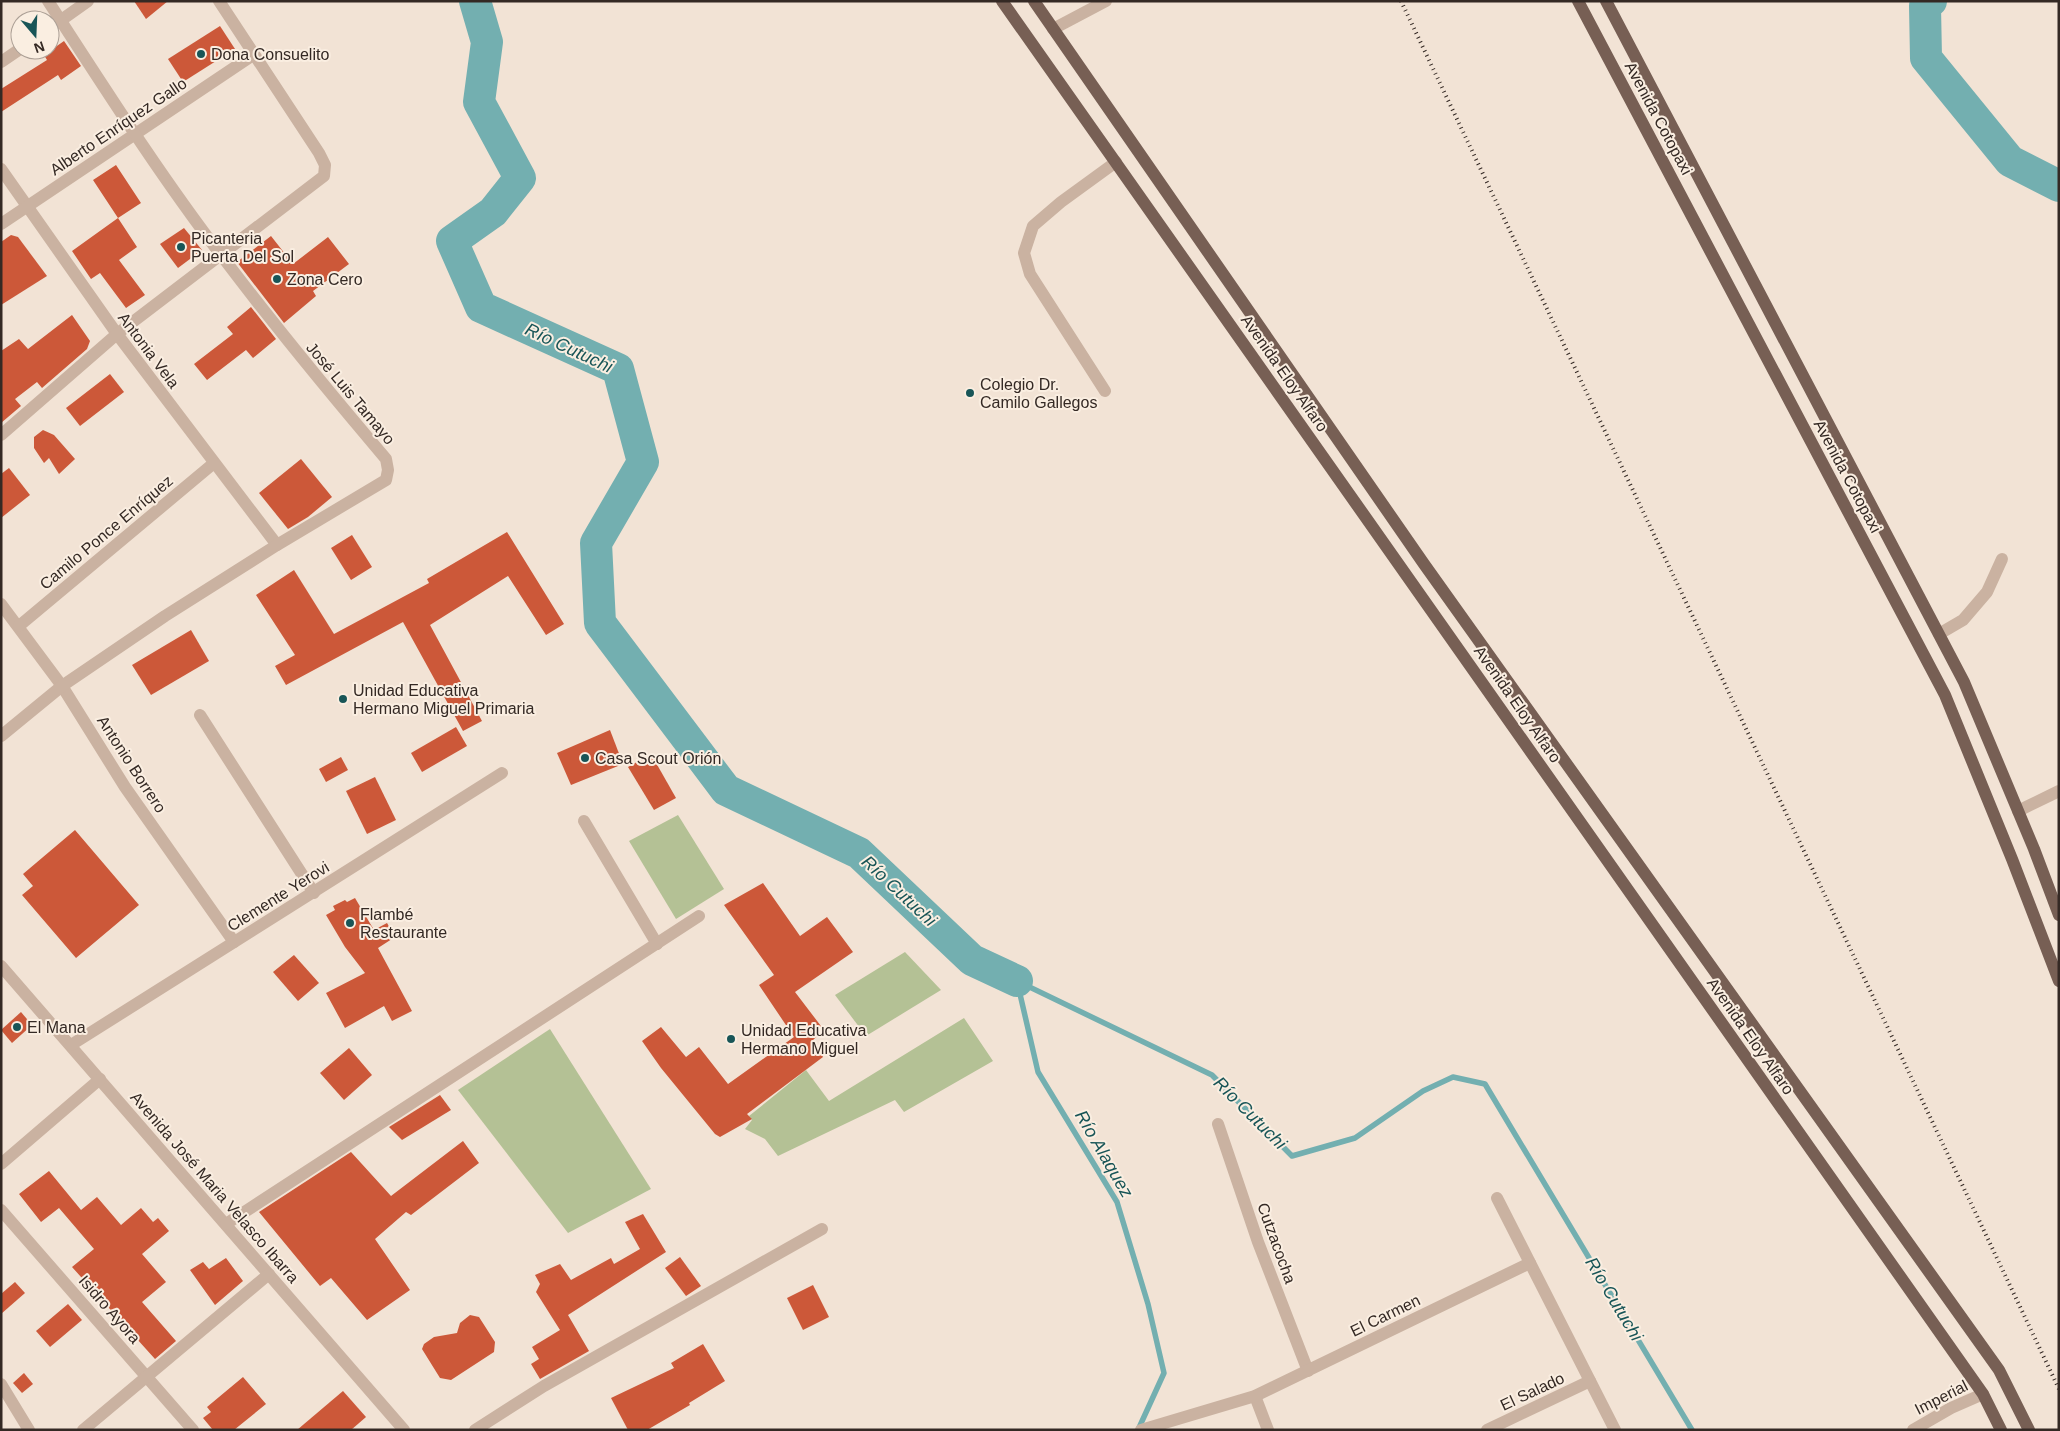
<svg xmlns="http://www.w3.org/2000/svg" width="2060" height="1431" viewBox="0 0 2060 1431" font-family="Helvetica,sans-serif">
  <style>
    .green { fill: #b4c195 }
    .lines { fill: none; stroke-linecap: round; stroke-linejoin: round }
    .stream { stroke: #73afb0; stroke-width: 5.5 }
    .river { stroke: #73afb0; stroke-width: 32 }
    .building { fill: #cc5839 }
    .minor { stroke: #cab2a1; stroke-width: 12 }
    .major { stroke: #775f54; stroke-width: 12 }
    .rail { stroke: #342924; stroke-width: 4; stroke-dasharray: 1 4; stroke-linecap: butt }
    .poi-dot { fill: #185557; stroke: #faeee1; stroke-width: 2 }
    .labels { text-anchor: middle; stroke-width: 4; stroke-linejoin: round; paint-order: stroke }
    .poi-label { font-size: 16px; fill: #342924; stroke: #faeee1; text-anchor: start }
    .street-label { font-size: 16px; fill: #342924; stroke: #faeee1 }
    .water-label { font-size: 18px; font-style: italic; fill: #185557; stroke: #faeee1 }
  </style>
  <rect width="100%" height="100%" fill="#f2e3d5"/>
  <g class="green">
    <path d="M678,815L724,889L676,919L629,841Z"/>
    <path d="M905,952L941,990L866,1036L835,995Z"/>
    <path d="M964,1018L993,1061L904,1112L895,1100L778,1156L765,1139L745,1129L752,1120L749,1116L806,1070L829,1101Z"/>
    <path d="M550,1029L651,1189L568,1233L458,1090Z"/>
  </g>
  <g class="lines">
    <g class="stream">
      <path d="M1017,981L1212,1075L1292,1156L1355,1138L1423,1091L1453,1077L1485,1084L1692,1430"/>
      <path d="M1017,981L1038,1072L1117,1202L1148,1304L1164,1373L1138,1430"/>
    </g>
    <g class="river">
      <path d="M475,1L487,42L479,102L520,178L493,212L452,241L481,307L618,369L643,462L596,543L600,623L726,790L859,853L972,960L1017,981"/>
      <path d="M1931,1L1925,6L1926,58L2010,161L2059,186"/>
    </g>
  </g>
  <g class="building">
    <path d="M134,1H168L146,19Z"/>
    <path d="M220,26L235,49L183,82L168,59Z"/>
    <path d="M64,41L81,66L61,80L58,75L1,112V89L47,60L44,55Z"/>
    <path d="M116,165L141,203L118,218L137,247L119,260L145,295L126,308L100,273L91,279L72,251L118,218L93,180Z"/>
    <path d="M184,228L202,250L178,268L160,244Z"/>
    <path d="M11,235L18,237L47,276L1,305V242Z"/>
    <path d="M271,236L293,264L328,237L349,264L313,291L316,296L284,323L237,262Z"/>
    <path d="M251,307L276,339L253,358L246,350L207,380L194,364L233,334L227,327Z"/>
    <path d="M72,315L90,341L87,349L42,388L37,382L15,399L21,406L1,423V351L19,339L28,349Z"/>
    <path d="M110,374L124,392L80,426L66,408Z"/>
    <path d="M43,430L54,435L75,459L59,474L49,458L44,463L34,448V437Z"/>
    <path d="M301,459L332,497L308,517L288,529L259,493Z"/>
    <path d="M9,468L30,495L1,518V474Z"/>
    <path d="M507,532L564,624L546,635L508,576L430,625L482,721L463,731L403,622L286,685L275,666L295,655L256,595L294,570L334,634L429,583L427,579Z"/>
    <path d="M352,535L372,567L351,580L331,548Z"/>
    <path d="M191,630L209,661L151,695L132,665Z"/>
    <path d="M456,727L467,746L422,772L411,753Z"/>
    <path d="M610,730L623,764L571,785L557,753Z"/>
    <path d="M651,754L676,798L654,810L628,767Z"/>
    <path d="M341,757L348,770L326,782L319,769Z"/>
    <path d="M375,777L396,820L367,834L346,791Z"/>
    <path d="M75,830L139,905L76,958L22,895L33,886L23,874Z"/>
    <path d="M763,883L800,936L827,917L853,952L795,992L824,1030L813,1040L823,1057L747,1114L752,1119L720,1137L715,1134L661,1068L642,1041L661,1027L686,1057L699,1047L728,1084L794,1037L759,985L774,975L724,905Z"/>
    <path d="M355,898L374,930L387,923L395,937L378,948L412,1011L392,1021L384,1006L345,1028L326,993L365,973L345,947L326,915L335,910L333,906L345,900L347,902Z"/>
    <path d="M294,955L319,983L298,1001L273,972Z"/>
    <path d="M21,1012L32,1025L12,1043L1,1030Z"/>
    <path d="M349,1048L372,1075L344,1100L320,1073Z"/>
    <path d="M440,1095L451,1110L402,1140L389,1127Z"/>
    <path d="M463,1141L479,1163L411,1215L406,1212L375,1239L410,1290L367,1320L331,1278L320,1286L259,1212L351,1152L391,1196Z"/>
    <path d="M49,1171L81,1210L97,1197L121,1225L141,1208L153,1222L158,1218L169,1231L142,1254L166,1282L142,1302L176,1341L155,1359L72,1267L94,1249L59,1208L41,1222L19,1194Z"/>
    <path d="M643,1214L666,1252L568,1315L589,1351L540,1379L531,1364L539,1359L532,1347L560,1330L536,1292L540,1284L535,1275L560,1264L571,1280L611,1258L614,1264L640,1249L625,1222Z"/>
    <path d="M680,1257L701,1286L686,1296L665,1268Z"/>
    <path d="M226,1258L243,1281L215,1305L190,1270L203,1262L209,1269Z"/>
    <path d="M15,1282L25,1293L1,1314V1294Z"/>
    <path d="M813,1285L829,1317L803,1330L787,1298Z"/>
    <path d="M68,1304L82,1320L50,1347L36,1331Z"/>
    <path d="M470,1315L479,1317L495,1342L494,1352L451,1380L440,1378L422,1349L424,1344L434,1337L457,1333L460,1323Z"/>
    <path d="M703,1344L725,1381L689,1403L690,1405L647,1430H628L611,1398L674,1368L671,1363Z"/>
    <path d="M24,1373L33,1384L22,1393L13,1383Z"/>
    <path d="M243,1377L266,1404L234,1430H213L203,1418L211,1412L207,1407Z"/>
    <path d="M343,1391L366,1417L351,1430H297Z"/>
  </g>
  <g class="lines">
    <g class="minor">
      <path d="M50,28L88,1"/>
      <path d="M1053,29L1106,1"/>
      <path d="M1,62L20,49"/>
      <path d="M1,169L117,334L277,545"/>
      <path d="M1,224L253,55"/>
      <path d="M1105,391L1030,274L1024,253L1033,226L1061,202L1116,162"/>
      <path d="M1,435L117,334L324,176L325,165L319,153L219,1"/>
      <path d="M1,604L62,686L125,787L234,942"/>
      <path d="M19,626L214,463"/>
      <path d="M1939,634L1963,620L1987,592L2002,559"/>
      <path d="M200,715L314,893"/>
      <path d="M1,736L62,686L165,616L277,545L386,480L388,470L386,459C329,392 274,325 221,255C159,174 104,87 48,1"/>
      <path d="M2018,811L2059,791"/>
      <path d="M584,821L657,944"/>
      <path d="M1,966L404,1430"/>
      <path d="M71,1045L502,773"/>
      <path d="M1218,1124L1258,1242L1308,1371"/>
      <path d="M1,1164L100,1079"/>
      <path d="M1497,1198L1615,1430"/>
      <path d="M1,1210L193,1430"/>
      <path d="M226,1224L699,916"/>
      <path d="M1,1384L29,1430"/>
      <path d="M1255,1396L1268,1430"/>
      <path d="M83,1430L269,1274"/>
      <path d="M475,1430L544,1386L822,1229"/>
      <path d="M1141,1430L1255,1396L1530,1263"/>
      <path d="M1487,1430L1590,1381"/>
      <path d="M1913,1430L1951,1408L1983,1394"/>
    </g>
    <g class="major">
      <path d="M1002,1L1983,1394L2001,1430"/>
      <path d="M1034,1L1424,564L1999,1370L2029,1430"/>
      <path d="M1578,1L1945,695L2012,859L2059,981"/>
      <path d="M1606,1L1964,682L2034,849L2059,915"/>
    </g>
    <path class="rail" d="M1401,1L2059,1389"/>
  </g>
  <g class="poi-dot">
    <circle cx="201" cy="54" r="5"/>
    <circle cx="181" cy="247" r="5"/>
    <circle cx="277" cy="279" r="5"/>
    <circle cx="970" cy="393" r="5"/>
    <circle cx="343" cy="699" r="5"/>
    <circle cx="585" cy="758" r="5"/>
    <circle cx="350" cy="923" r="5"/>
    <circle cx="17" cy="1027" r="5"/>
    <circle cx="731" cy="1039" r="5"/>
  </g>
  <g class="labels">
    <g class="poi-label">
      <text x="211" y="60">Dona Consuelito</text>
      <text x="191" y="244">Picanteria<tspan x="191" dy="18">Puerta Del Sol</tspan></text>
      <text x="287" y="285">Zona Cero</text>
      <text x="980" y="390">Colegio Dr.<tspan x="980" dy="18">Camilo Gallegos</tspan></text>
      <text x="353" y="696">Unidad Educativa<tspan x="353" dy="18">Hermano Miguel Primaria</tspan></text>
      <text x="595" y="764">Casa Scout Orión</text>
      <text x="360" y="920">Flambé<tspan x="360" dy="18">Restaurante</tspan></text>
      <text x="27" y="1033">El Mana</text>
      <text x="741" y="1036">Unidad Educativa<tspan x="741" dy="18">Hermano Miguel</tspan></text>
    </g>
    <g class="street-label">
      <text transform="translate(1659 118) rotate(62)" y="6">Avenida Cotopaxi</text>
      <text transform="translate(118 126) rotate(-34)" y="6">Alberto Enríquez Gallo</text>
      <text transform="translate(149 350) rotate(53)" y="6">Antonia Vela</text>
      <text transform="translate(1285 373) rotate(55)" y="6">Avenida Eloy Alfaro</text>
      <text transform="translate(351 393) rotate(50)" y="6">José Luis Tamayo</text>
      <text transform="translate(1848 476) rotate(62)" y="6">Avenida Cotopaxi</text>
      <text transform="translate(106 532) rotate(-40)" y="6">Camilo Ponce Enríquez</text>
      <text transform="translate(1518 704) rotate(55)" y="6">Avenida Eloy Alfaro</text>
      <text transform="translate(132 764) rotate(57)" y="6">Antonio Borrero</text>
      <text transform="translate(278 896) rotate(-32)" y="6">Clemente Yerovi</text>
      <text transform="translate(1751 1036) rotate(55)" y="6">Avenida Eloy Alfaro</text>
      <text transform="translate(215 1187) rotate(49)" y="6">Avenida José Maria Velasco Ibarra</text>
      <text transform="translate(1277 1243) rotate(70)" y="6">Cutzacocha</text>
      <text transform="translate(110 1309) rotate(49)" y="6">Isidro Ayora</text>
      <text transform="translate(1385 1315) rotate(-26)" y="6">El Carmen</text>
      <text transform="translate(1532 1391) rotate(-25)" y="6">El Salado</text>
      <text transform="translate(1941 1397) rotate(-27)" y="6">Imperial</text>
    </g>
    <g class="water-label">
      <text transform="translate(569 348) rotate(25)" y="6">Río Cutuchi</text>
      <text transform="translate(899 891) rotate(43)" y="6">Río Cutuchi</text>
      <text transform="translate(1250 1113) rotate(45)" y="6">Río Cutuchi</text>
      <text transform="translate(1104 1154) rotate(60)" y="6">Río Alaquez</text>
      <text transform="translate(1614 1299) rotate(59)" y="6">Río Cutuchi</text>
    </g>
  </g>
  <rect width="2060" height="1431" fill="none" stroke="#342924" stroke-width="5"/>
  <g transform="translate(35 35) rotate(161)"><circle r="24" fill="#faeee1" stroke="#ab9f95"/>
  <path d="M0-4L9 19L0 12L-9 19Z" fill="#185557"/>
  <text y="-8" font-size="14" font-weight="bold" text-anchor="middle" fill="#342924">N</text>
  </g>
</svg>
